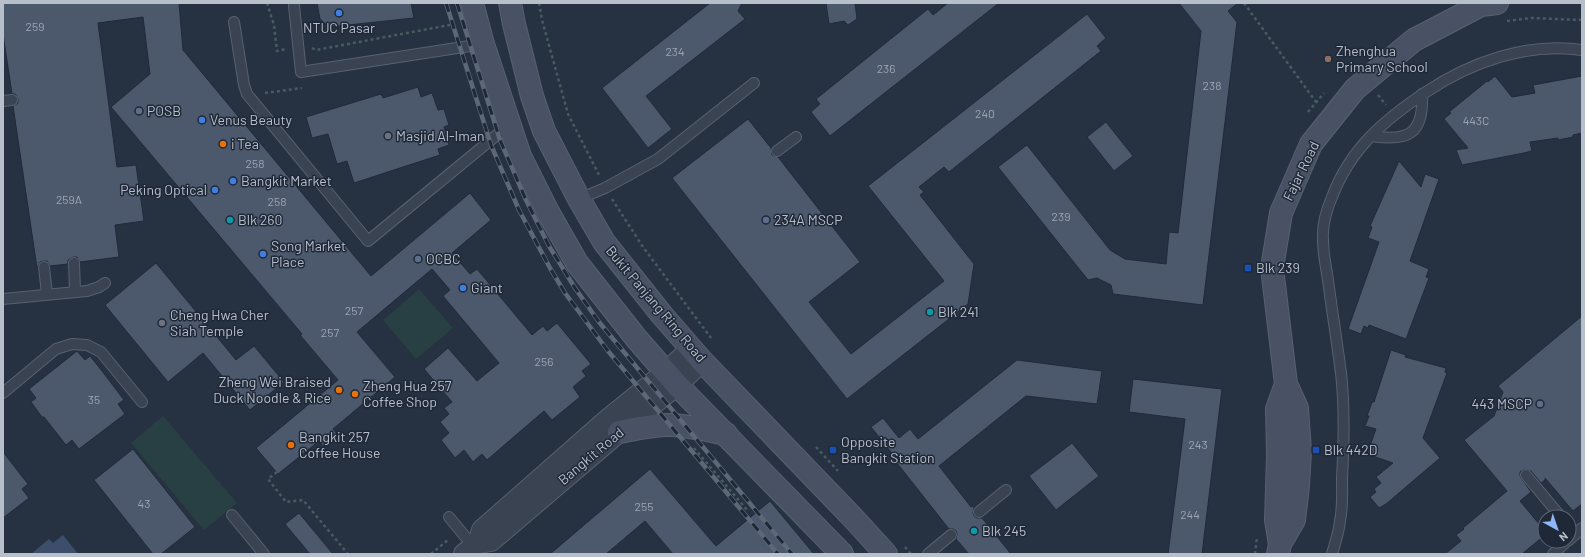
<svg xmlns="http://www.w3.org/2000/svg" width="1585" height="557" viewBox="0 0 1585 557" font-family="Barlow,sans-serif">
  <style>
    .green { fill: #283f43 }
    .water { fill: #3c4e6a }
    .building { fill: #4c586b; stroke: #212a39 }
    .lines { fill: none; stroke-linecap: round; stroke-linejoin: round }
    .lane-casing { stroke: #58616f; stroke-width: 12 }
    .street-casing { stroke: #58616f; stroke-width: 22 }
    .secondary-casing { stroke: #58616f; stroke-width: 24 }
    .path { stroke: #465c5f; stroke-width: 2.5; stroke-dasharray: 3 3; stroke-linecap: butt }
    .lane { stroke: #3a4351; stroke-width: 10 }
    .street { stroke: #3a4351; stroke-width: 20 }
    .secondary { stroke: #485264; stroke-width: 22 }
    .rail-casing { stroke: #5c6778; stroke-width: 4.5 }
    .rail { stroke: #1f2837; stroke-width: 3; stroke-dasharray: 9; stroke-linecap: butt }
    .shop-dot { fill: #3f7fe0; stroke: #1f2837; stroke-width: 1.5 }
    .education-dot { fill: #8d6e63; stroke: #1f2837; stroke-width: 1.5 }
    .service-dot { fill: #5c6f8a; stroke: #1f2837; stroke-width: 1.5 }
    .worship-dot { fill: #6b7280; stroke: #1f2837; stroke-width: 1.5 }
    .food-dot { fill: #e8710a; stroke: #1f2837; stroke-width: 1.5 }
    .culture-dot { fill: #0f9aa8; stroke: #1f2837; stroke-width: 1.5 }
    .transit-dot { fill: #1a4fb4; stroke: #1f2837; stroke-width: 1.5 }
    .labels { text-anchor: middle; stroke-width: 3; stroke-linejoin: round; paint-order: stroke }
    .number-label { font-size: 12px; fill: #9ca5b3 }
    .poi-label { font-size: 14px; fill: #b7bfcb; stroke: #1f2837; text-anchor: start }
    .street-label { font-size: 14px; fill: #b7bfcb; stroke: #1f2837 }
  </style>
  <rect width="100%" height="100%" fill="#263142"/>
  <g class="green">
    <path d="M419,289L453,328L416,359L383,320Z"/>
    <path d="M163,416L237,503L204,530L131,443Z"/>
  </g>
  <path class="water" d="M63,535L78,554H31L49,539L53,543Z"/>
  <g class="building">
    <path d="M3,3H179L183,50L371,276L470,193L491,220L452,253L470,274L477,269L532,335L543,326L547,331L557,323L591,364L582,371L586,376L573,387L580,397L552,420L544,411L487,460L482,454L473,462L464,450L455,458L441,440L449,433L440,422L449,414L444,408L452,402L424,369L448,348L477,381L499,363L443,296L450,290L432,269L357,332L395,377L333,429L338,435L324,447L319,441L278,474L256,448L338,380L300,335L302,334L111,107L150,74L143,17L98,23L117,167L136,165L144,221L115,225L119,257L80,262L77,257H73L68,260V264L50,266L47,261H43L40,262L37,268L13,106L18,103V99L15,94H12L3,34Z"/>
    <path d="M317,3H411L414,18L329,27L320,19Z"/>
    <path d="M710,3H742L738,11L745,19L646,96L672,129L648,148L602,88Z"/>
    <path d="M826,3H855L857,19L848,25L844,21L829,24Z"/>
    <path d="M948,3H999L830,136L811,112L820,104L816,99L928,9L933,15Z"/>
    <path d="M1179,3H1238L1228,11L1237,22L1203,305L1113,294L1111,285L1097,278L1088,280L998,167L1027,145L1110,250L1125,259L1166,264L1169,232L1178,233L1201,31Z"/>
    <path d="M1087,14L1106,38L1097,46L1101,51L949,172L944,167L919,187L924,192L920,195L974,264L968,304L847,399L672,178L748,119L771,148L772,155L778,157L860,262L809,302L851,354L944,281L868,186Z"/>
    <path d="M1495,76L1512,97L1535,93L1533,85L1582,76V133L1573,135V137L1558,140V138L1530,142L1532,151L1524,153L1462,165L1456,150L1468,148L1444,119L1451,113L1449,112L1487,81L1488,82Z"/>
    <path d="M418,87L421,97L432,93L438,110L444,109L449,125L444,127L449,145L438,149L440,155L354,183L347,161L337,164L328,134L312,138L306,117L381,94L383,98Z"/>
    <path d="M1106,122L1133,156L1114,171L1087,137Z"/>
    <path d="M1399,161L1421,187L1425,174L1439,179L1410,261L1429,269L1426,277L1429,278L1406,339L1369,325L1368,328L1364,326L1361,334L1348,329L1379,242L1368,238L1372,227L1370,226Z"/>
    <path d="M156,263L236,360L254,346L284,382L250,410L203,353L168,382L105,305Z"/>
    <path d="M1582,316V504L1573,511L1545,478V480L1541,483L1531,471L1525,469L1520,472V476L1531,492L1520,501L1545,531V535L1522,554H1445L1461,541L1456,535L1464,529L1463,528L1507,491L1464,440L1494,416L1503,392L1498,386Z"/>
    <path d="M1391,350L1406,355L1405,357L1446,368L1445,372L1447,373L1423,438L1440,458L1386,504L1379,508L1370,497L1376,492L1374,489L1381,483L1376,477L1393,463L1367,454L1376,429L1365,426L1369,416H1367L1372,402H1374Z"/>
    <path d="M77,351L85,360L90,356L102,371L124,400L118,404L125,414L79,449L72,440L66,445L44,417H42L31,402L36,398L29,389Z"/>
    <path d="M1017,360L1102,371L1097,404L1026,396L939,466L971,507L973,506L974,508L973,513L974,516L977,518H982L1011,554H969L956,539L957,534L956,531L953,529H949L893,458L895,457L871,427L883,418L899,438L910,429L918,439Z"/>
    <path d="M1133,379L1222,389L1202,554H1168L1185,419L1129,412Z"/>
    <path d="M1072,443L1099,476L1056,510L1029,476Z"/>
    <path d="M133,449L195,527L161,554H153L94,480Z"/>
    <path d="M3,452L28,484L22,489L29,498L3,518Z"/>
    <path d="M650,469L716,546L770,501L814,554H673L645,521L606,554H550Z"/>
    <path d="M299,513L333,554H310L285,524Z"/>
  </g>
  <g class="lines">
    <defs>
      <g id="lane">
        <path d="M294,6L301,72L483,44"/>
        <path d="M234,22L244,85L247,94L368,241L509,125"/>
        <path d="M3,101L12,100"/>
        <path d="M1372,136C1409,142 1424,133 1422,94"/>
        <path d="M777,151L796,137"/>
        <path d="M579,199L605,188L658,159L754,83"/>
        <path d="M74,263L75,292"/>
        <path d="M44,267L47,294"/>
        <path d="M3,299L87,291L99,287L105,283"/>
        <path d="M3,393L56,349L72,344L87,345L101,352L142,402"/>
        <path d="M1526,475L1561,517"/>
        <path d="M979,512L1006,490"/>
        <path d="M232,515L264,554"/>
        <path d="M449,517L473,546"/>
        <path d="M1569,526L1576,534"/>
        <path d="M1569,540L1582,528"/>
        <path d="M928,554L951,535"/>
        <path d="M1332,554C1335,543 1339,532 1340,521C1343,507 1342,492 1342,478C1344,443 1345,408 1341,373C1337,342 1332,311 1328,280C1326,267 1323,253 1323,240C1322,226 1326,211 1332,197C1350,149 1384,120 1426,92C1471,62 1527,42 1582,50"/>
        <path d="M1553,554L1567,541"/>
      </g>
      <g id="street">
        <path d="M478,543L491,541L619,432L677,385L702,361"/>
        <path d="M464,554L478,543L482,530L607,420L666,372L691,349"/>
      </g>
      <g id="secondary">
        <path d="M472,3L483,44L520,156L548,212L577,263L636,338L677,385L842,554"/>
        <path d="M510,3L514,24L532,96L544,131L579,199L604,242L662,315L702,361L855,520L886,554"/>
        <path d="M619,432C636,429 654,424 671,425C690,426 708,430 726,434"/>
        <path d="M1280,544L1276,520L1278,455L1277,409L1286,384"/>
        <path d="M1278,554L1280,544L1294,520L1298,486L1300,451L1297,408L1286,384L1272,268L1281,213L1311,144L1355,89L1414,40L1481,5L1497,3"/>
      </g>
    </defs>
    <use href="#lane" class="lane-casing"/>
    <use href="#street" class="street-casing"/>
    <use href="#secondary" class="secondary-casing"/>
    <g class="path">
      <path d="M267,3L274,25L277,51L286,49"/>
      <path d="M539,3L542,20L568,114L599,175"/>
      <path d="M1244,3L1316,102"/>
      <path d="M1507,21L1531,18L1582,20"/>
      <path d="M312,48L316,50L455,24"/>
      <path d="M265,93L302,88"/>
      <path d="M1378,95L1386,105"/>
      <path d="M1308,112L1324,93"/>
      <path d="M612,199L643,247L711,338"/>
      <path d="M816,447L838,471"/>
      <path d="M694,448L748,511"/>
      <path d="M277,472L268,479L286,502L303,500L348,554"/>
      <path d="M905,547L911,554"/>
      <path d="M431,554L449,539"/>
      <path d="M1255,554L1257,537"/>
    </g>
    <use href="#lane" class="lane"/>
    <use href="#street" class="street"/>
    <use href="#secondary" class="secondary"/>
    <defs>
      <g id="rail">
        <path d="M446,3L491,145L519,210L550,268L565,293L608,351L778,554"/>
        <path d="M457,3L500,140L526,200L549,246L575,288L599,322L792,554"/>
      </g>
    </defs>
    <use href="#rail" class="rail-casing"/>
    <use href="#rail" class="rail"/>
  </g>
  <g class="shop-dot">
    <circle cx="339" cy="13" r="4"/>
    <circle cx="202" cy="120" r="4"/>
    <circle cx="233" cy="181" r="4"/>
    <circle cx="215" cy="190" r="4"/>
    <circle cx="263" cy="254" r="4"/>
    <circle cx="463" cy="288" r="4"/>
  </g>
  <circle class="education-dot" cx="1328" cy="59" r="4"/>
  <g class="service-dot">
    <circle cx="139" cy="111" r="4"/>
    <circle cx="766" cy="220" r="4"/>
    <circle cx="418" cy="259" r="4"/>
    <circle cx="1540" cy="404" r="4"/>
  </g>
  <g class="worship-dot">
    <circle cx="388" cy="136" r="4"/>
    <circle cx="162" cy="323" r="4"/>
  </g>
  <g class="food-dot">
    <circle cx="223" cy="144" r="4"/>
    <circle cx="339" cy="390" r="4"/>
    <circle cx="355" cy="394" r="4"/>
    <circle cx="291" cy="445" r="4"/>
  </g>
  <g class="culture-dot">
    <circle cx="230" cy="220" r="4"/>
    <circle cx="930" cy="312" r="4"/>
    <circle cx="974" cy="531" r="4"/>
  </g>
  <g class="transit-dot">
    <rect x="1244" y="264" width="8" height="8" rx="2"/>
    <rect x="829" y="446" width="8" height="8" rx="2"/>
    <rect x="1312" y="446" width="8" height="8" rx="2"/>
  </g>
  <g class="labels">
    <g class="number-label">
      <text x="35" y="31">259</text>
      <text x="675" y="56">234</text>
      <text x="886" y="73">236</text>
      <text x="1212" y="90">238</text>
      <text x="985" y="118">240</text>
      <text x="1476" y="125">443C</text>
      <text x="255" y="168">258</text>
      <text x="69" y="204">259A</text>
      <text x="277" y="206">258</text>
      <text x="1061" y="221">239</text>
      <text x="354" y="315">257</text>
      <text x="330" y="337">257</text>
      <text x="544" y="366">256</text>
      <text x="94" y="404">35</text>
      <text x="1198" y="449">243</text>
      <text x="144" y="508">43</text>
      <text x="644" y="511">255</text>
      <text x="1190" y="519">244</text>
    </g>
    <g class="poi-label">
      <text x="339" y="33" text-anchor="middle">NTUC Pasar</text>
      <text x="1336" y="56">Zhenghua<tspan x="1336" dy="16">Primary School</tspan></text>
      <text x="147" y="116">POSB</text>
      <text x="210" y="125">Venus Beauty</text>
      <text x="396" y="141">Masjid Al-Iman</text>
      <text x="231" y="149">i Tea</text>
      <text x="241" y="186">Bangkit Market</text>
      <text x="207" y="195" text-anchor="end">Peking Optical</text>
      <text x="238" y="225">Blk 260</text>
      <text x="774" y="225">234A MSCP</text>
      <text x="271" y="251">Song Market<tspan x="271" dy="16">Place</tspan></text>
      <text x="426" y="264">OCBC</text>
      <text x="1256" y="273">Blk 239</text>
      <text x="471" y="293">Giant</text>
      <text x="938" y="317">Blk 241</text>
      <text x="170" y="320">Cheng Hwa Cher<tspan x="170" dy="16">Siah Temple</tspan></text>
      <text x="331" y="387" text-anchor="end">Zheng Wei Braised<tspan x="331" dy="16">Duck Noodle &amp; Rice</tspan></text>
      <text x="363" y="391">Zheng Hua 257<tspan x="363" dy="16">Coffee Shop</tspan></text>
      <text x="1532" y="409" text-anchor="end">443 MSCP</text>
      <text x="299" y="442">Bangkit 257<tspan x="299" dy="16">Coffee House</tspan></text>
      <text x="841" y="447">Opposite<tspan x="841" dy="16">Bangkit Station</tspan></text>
      <text x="1324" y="455">Blk 442D</text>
      <text x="982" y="536">Blk 245</text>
    </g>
    <g class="street-label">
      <text transform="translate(1301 171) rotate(-64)" y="5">Fajar Road</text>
      <text transform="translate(656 304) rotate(50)" y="5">Bukit Panjang Ring Road</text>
      <text transform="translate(591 456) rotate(-40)" y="5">Bangkit Road</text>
    </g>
  </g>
  <rect width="1585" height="557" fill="none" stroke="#b7bfcb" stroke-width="8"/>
  <g transform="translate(1557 529) rotate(140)"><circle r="19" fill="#1f2837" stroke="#5c6472"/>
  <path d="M0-3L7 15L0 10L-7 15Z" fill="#8fb6f8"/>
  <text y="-6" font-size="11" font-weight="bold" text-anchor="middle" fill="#b7bfcb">N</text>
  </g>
</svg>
